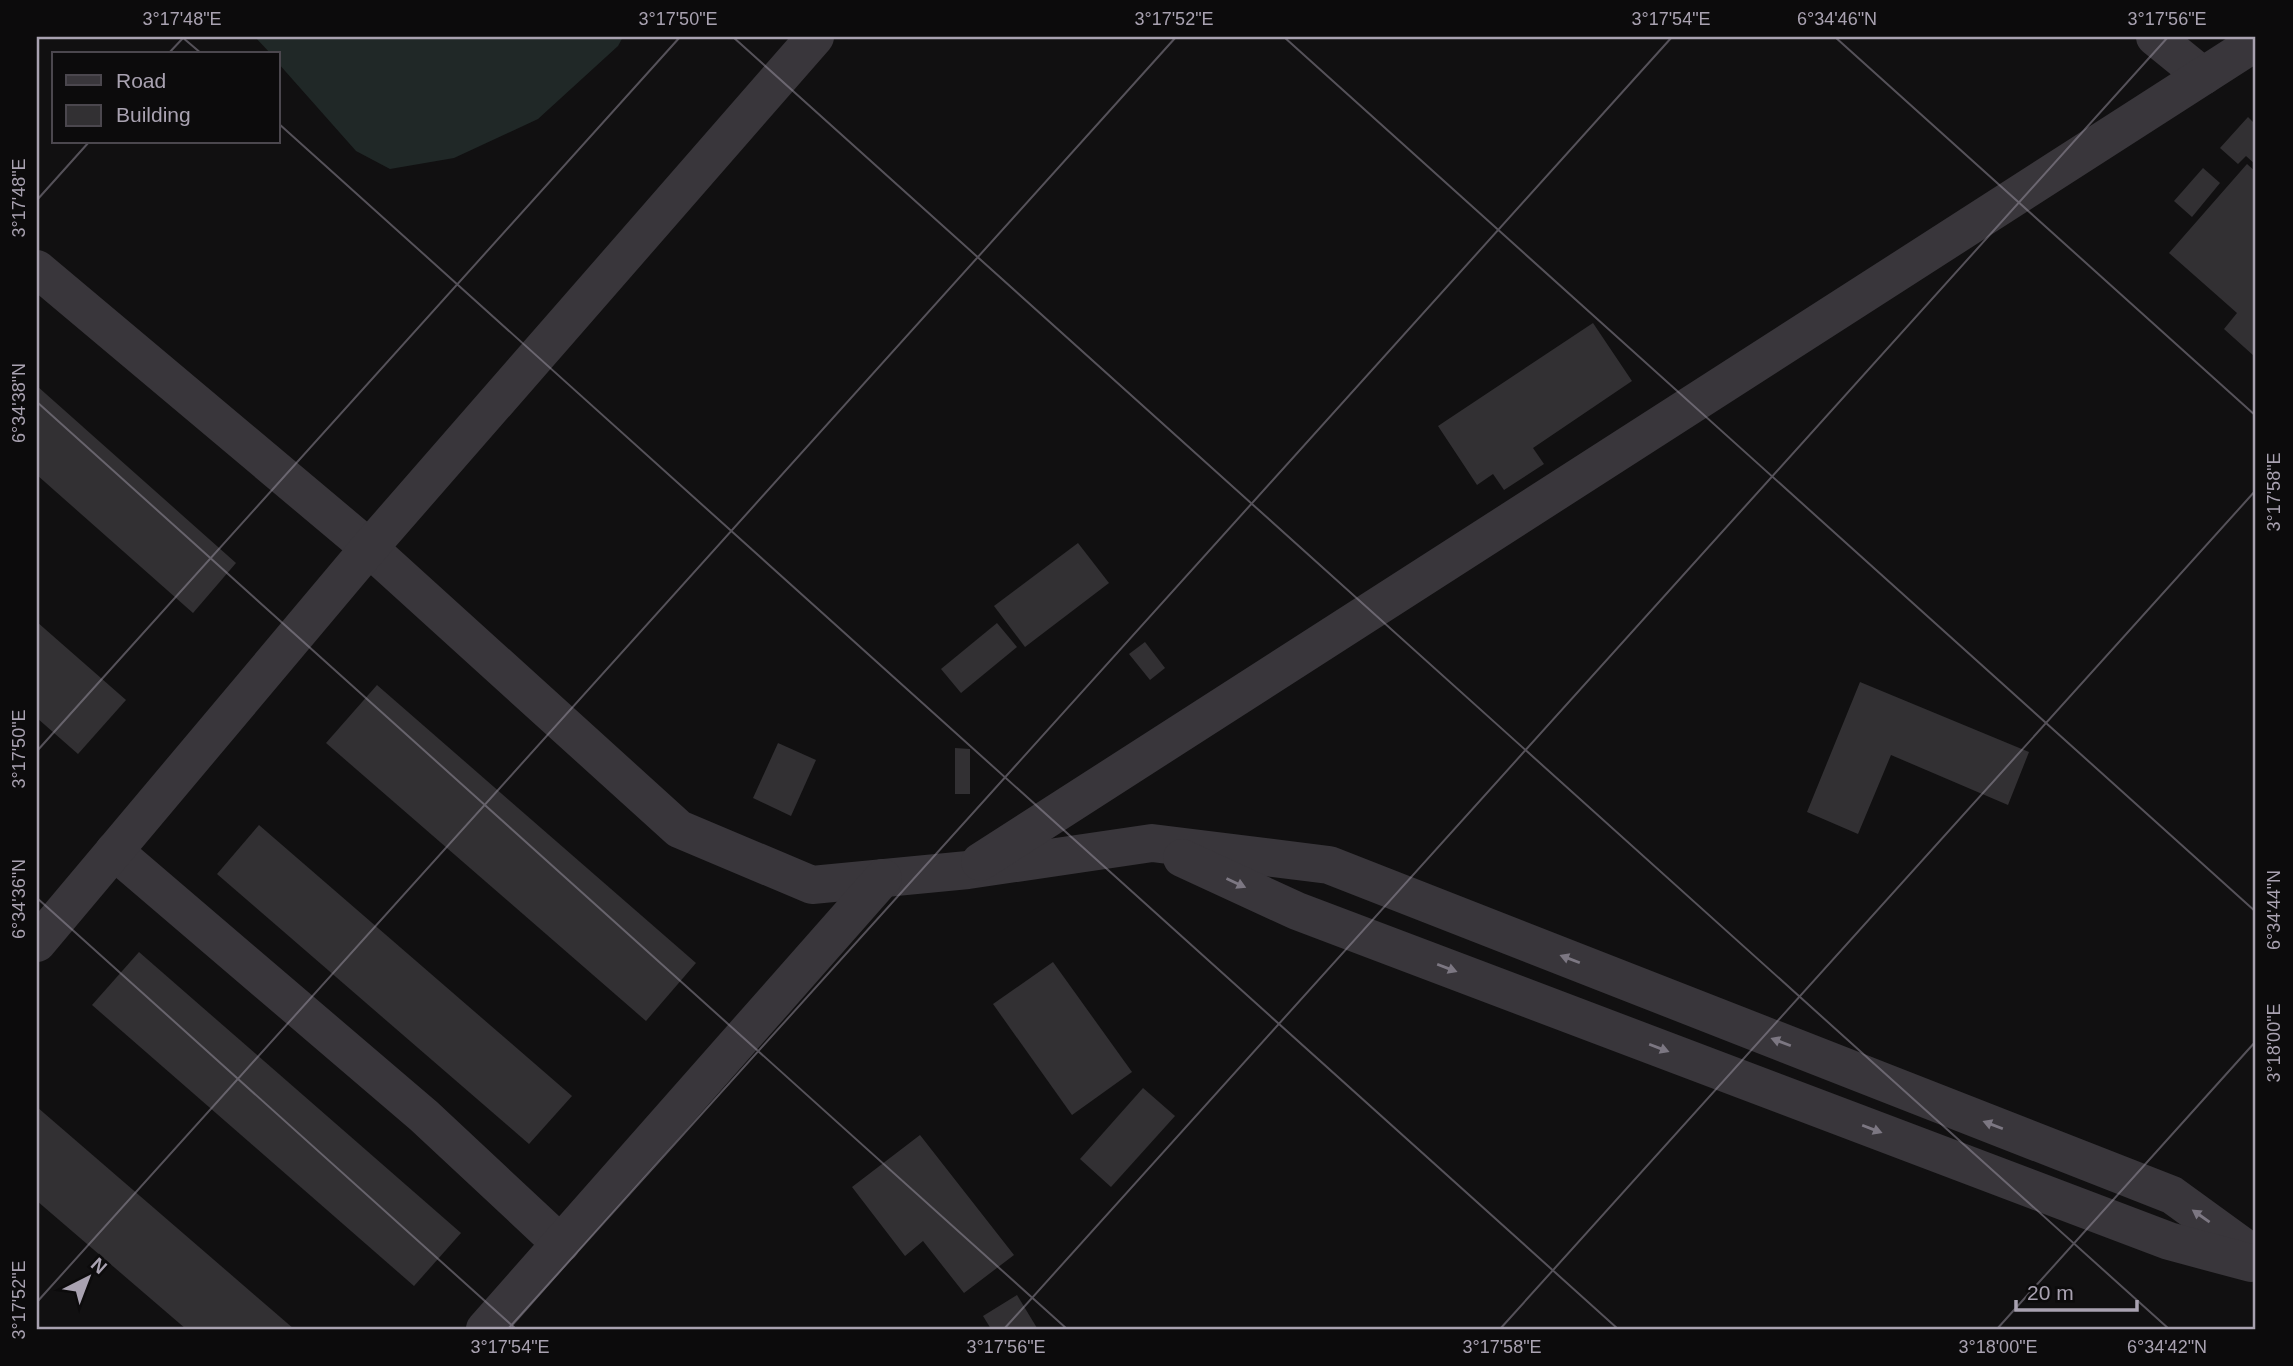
<svg xmlns="http://www.w3.org/2000/svg" width="2293" height="1366" viewBox="0 0 2293 1366" font-family="Arial,sans-serif">
  <style>
    .grass { fill: #202827 }
    .building { fill: #323033 }
    .lines { fill: none; stroke-linecap: round; stroke-linejoin: round }
    .minor { stroke: #39363b; stroke-width: 38 }
    .oneway { fill: #7c7782 }
    .ticks { fill: none; stroke: #a9a2b1; stroke-width: 2; stroke-opacity: 0.45 }
    .neatline { fill: none; stroke: #a9a2b1; stroke-width: 2.5 }
    .ticks-label { font-size: 18px; text-anchor: middle; fill: #a9a2b1 }
  </style>
  <rect width="100%" height="100%" fill="#111011"/>
  <path class="grass" d="M255,37H623L618,46L538,119L454,158L390,169L356,151L278,63V54H271Z"/>
  <g class="building">
    <path d="M2248,117L2256,125V165L2246,156L2238,164L2220,148Z"/>
    <path d="M2247,164L2256,172V353L2254,356L2224,329L2237,313L2169,253Z"/>
    <path d="M2203,168L2220,183L2192,217L2174,201Z"/>
    <path d="M1593,323L1632,381L1533,448L1544,464L1504,490L1493,474L1477,485L1438,426Z"/>
    <path d="M37,386L236,563L193,613L37,475Z"/>
    <path d="M1078,543L1109,583L1025,647L994,606Z"/>
    <path d="M37,622L126,700L78,754L37,718Z"/>
    <path d="M997,623L1017,647L961,693L941,669Z"/>
    <path d="M1145,642L1165,668L1150,680L1129,654Z"/>
    <path d="M1860,682L2029,752L2008,805L1891,755L1858,834L1807,812Z"/>
    <path d="M377,685L696,963L646,1021L326,743Z"/>
    <path d="M778,743L816,760L791,816L753,798Z"/>
    <path d="M955,748L970,749V794H955Z"/>
    <path d="M259,825L572,1096L529,1144L217,874Z"/>
    <path d="M139,952L461,1233L414,1286L92,1005Z"/>
    <path d="M1053,962L1132,1072L1072,1115L993,1004Z"/>
    <path d="M1143,1088L1175,1116L1111,1187L1080,1159Z"/>
    <path d="M37,1107L294,1329H186L37,1201Z"/>
    <path d="M920,1135L1014,1255L964,1293L923,1241L905,1256L852,1187Z"/>
    <path d="M1017,1295L1037,1328L991,1329L983,1316Z"/>
  </g>
  <g class="lines">
    <g class="minor">
      <path d="M2155,37L2203,76"/>
      <path d="M37,269L369,548L679,829L812,885L968,870L1152,843L1329,865L2172,1195L2256,1256"/>
      <path d="M114,851L424,1116L561,1244"/>
      <path d="M1182,858L1297,911L2169,1241L2251,1263"/>
      <path d="M980,862L2256,42"/>
      <path d="M37,943L369,548L815,37"/>
      <path d="M485,1329L883,878"/>
    </g>
  </g>
  <defs><path id="oneway-solid" d="M-6-.8H1V-3.2L6.5 0L1 3.2V.8H-6Z" transform="scale(1.75)"/></defs>
  <g class="oneway">
    <use href="#oneway-solid" transform="translate(1236 883) rotate(25)"/>
    <use href="#oneway-solid" transform="translate(1570 959) rotate(-159)"/>
    <use href="#oneway-solid" transform="translate(1447 968) rotate(21)"/>
    <use href="#oneway-solid" transform="translate(1781 1042) rotate(-159)"/>
    <use href="#oneway-solid" transform="translate(1659 1048) rotate(21)"/>
    <use href="#oneway-solid" transform="translate(1993 1125) rotate(-159)"/>
    <use href="#oneway-solid" transform="translate(1872 1129) rotate(21)"/>
    <use href="#oneway-solid" transform="translate(2201 1216) rotate(-145)"/>
  </g>
  <path class="ticks" d="M182,37L202,54M733,37L2169,1329M1284,37L2256,912M1835,37L2256,416M168,54L184,37M278,123L1618,1329M37,200L89,142M37,402L1067,1329M37,751L680,37M37,898L516,1329M37,1302L1176,37M508,1329L1672,37M1004,1329L2168,37M1500,1329L2256,490M1997,1329L2256,1041"/>
  <rect width="2293" height="1366" fill="none" stroke="#0c0b0c" stroke-width="77"/>
  <rect x="52" y="52" width="228" height="91" fill="#0c0b0c" stroke="#4b474e" stroke-width="2"/>
  <rect x="66" y="75" width="35" height="10" fill="#39363b" stroke="#4b474e" stroke-width="2"/>
  <text x="116" y="88" font-size="21" fill="#a9a2b1">Road</text>
  <rect x="66" y="105" width="35" height="21" fill="#323033" stroke="#4b474e" stroke-width="2"/>
  <text x="116" y="122" font-size="21" fill="#a9a2b1">Building</text>
  <g transform="translate(88 1278) rotate(42)" stroke="#0c0b0c" stroke-width="5" paint-order="stroke">
  <path d="M0-5L12 26L0 18L-12 26Z" fill="#a9a2b1"/>
  <text y="-10" font-size="19" font-weight="bold" text-anchor="middle" fill="#a9a2b1">N</text>
  </g>
  <path d="M2016 1300v10h121v-10" fill="none" stroke="#a9a2b1" stroke-width="3.5"/>
  <text x="2027" y="1300" font-size="21" fill="#a9a2b1" stroke="#0c0b0c" stroke-width="5" paint-order="stroke">20 m</text>
  <rect x="38" y="38" width="2216" height="1290" class="neatline"/>
  <g class="ticks-label">
    <text x="182" y="25">3°17'48"E</text>
    <text x="678" y="25">3°17'50"E</text>
    <text x="1174" y="25">3°17'52"E</text>
    <text x="1671" y="25">3°17'54"E</text>
    <text x="1837" y="25">6°34'46"N</text>
    <text x="2167" y="25">3°17'56"E</text>
    <text transform="translate(19 198) rotate(-90)" y="6">3°17'48"E</text>
    <text transform="translate(19 403) rotate(-90)" y="6">6°34'38"N</text>
    <text transform="translate(2274 492) rotate(-90)" y="6">3°17'58"E</text>
    <text transform="translate(19 749) rotate(-90)" y="6">3°17'50"E</text>
    <text transform="translate(19 899) rotate(-90)" y="6">6°34'36"N</text>
    <text transform="translate(2274 910) rotate(-90)" y="6">6°34'44"N</text>
    <text transform="translate(2274 1043) rotate(-90)" y="6">3°18'00"E</text>
    <text transform="translate(19 1300) rotate(-90)" y="6">3°17'52"E</text>
    <text x="510" y="1353">3°17'54"E</text>
    <text x="1006" y="1353">3°17'56"E</text>
    <text x="1502" y="1353">3°17'58"E</text>
    <text x="1998" y="1353">3°18'00"E</text>
    <text x="2167" y="1353">6°34'42"N</text>
  </g>
</svg>
